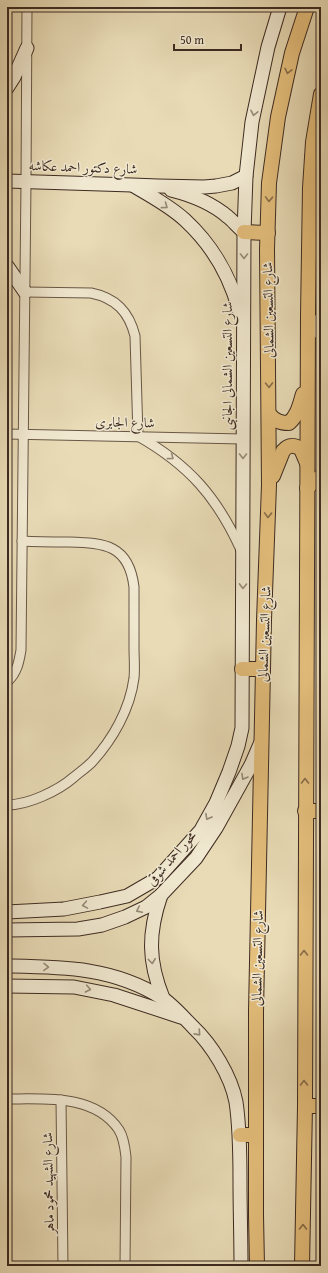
<svg xmlns="http://www.w3.org/2000/svg" width="328" height="1273" viewBox="0 0 328 1273" font-family="'Gentium Book Plus',Amiri,serif">
  <style>
    .lines { fill: none; stroke-linecap: round; stroke-linejoin: round }
    .street-casing { stroke: #685746; stroke-width: 11 }
    .secondary-casing { stroke: #3d2b21; stroke-width: 15 }
    .primary-casing { stroke: #3d2b21; stroke-width: 16 }
    .street { stroke: #f0e8d0; stroke-width: 9 }
    .secondary { stroke: #f0e8d0; stroke-width: 13 }
    .primary { stroke: #e4be7b; stroke-width: 14 }
    .oneway { stroke: #886d4a }
    .oneway2 { stroke: #968a78 }
    .labels { text-anchor: middle; stroke-width: 3; stroke-linejoin: round; paint-order: stroke }
    .street-label { font-size: 14px; fill: #3d2b21; stroke: #f0e8d0 }
  </style>
  <rect width="100%" height="100%" fill="#e8dbb6"/>
  <filter id="stains"><feTurbulence type="fractalNoise" baseFrequency=".005" numOctaves="4"/><feColorMatrix values="0 0 0 0 .2 0 0 0 0 .09 0 0 0 0 .02 0 0 0 .5 -.17"/></filter>
  <radialGradient id="worn" r=".72"><stop offset=".6" stop-color="#630" stop-opacity="0"/><stop offset="1" stop-color="#630" stop-opacity=".3"/></radialGradient>
  <g class="lines">
    <defs>
      <g id="street">
        <path d="M25,292L91,293C116,298 129,312 135,336L138,436C189,465 217,497 241,550"/>
        <path d="M7,434L243,439"/>
        <path d="M7,682C17,673 19,662 21,650L26,182L27,7"/>
        <path d="M7,805C28,805 58,791 74,777C80,772 87,767 92,762C113,739 130,709 134,678C135,668 134,658 134,648C134,627 134,607 134,587C129,545 105,543 69,542C53,542 38,542 22,541"/>
        <path d="M7,1099C44,1099 95,1094 119,1130C124,1138 125,1148 126,1157L125,1266"/>
        <path d="M61,1100L63,1266"/>
      </g>
      <g id="secondary">
        <path d="M7,88L14,77L27,48"/>
        <path d="M7,181L132,185L158,186L204,187L216,186L232,183L246,176"/>
        <path d="M134,186C151,196 170,206 185,220C211,244 230,276 239,310"/>
        <path d="M171,190C191,195 212,203 228,217C233,221 238,227 244,232"/>
        <path d="M7,266L25,292"/>
        <path d="M308,316L321,334"/>
        <path d="M161,895C148,933 148,961 163,998"/>
        <path d="M7,912L64,909L100,902L127,896L158,878L201,830L216,803L229,772L238,746L242,728L244,232L246,176L252,122L268,47L280,7"/>
        <path d="M7,930L78,929L102,925L125,917L146,907L161,895L196,858L216,828L251,765L261,742"/>
        <path d="M7,966C63,967 113,967 162,998C172,1004 184,1018 193,1027C212,1045 231,1076 236,1102C240,1129 240,1155 240,1181C240,1209 241,1238 241,1266"/>
        <path d="M7,986L74,987L114,995L181,1017"/>
      </g>
      <g id="primary">
        <path d="M244,232L268,233"/>
        <path d="M269,414C275,421 280,423 289,423C298,415 300,404 303,394"/>
        <path d="M273,476L283,451C289,444 294,445 301,449L307,463"/>
        <path d="M307,488L321,476"/>
        <path d="M242,669H263"/>
        <path d="M305,811H321"/>
        <path d="M305,1106H321"/>
        <path d="M240,1135H256"/>
        <path d="M257,1266L256,1215V1011L264,620L269,485L267,249L269,183L278,117L292,53L307,7"/>
        <path d="M302,1266L305,1106L308,316L310,188L313,142L321,94"/>
      </g>
    </defs>
    <use href="#street" class="street-casing"/>
    <use href="#secondary" class="secondary-casing"/>
    <use href="#primary" class="primary-casing"/>
    <use href="#street" class="street"/>
    <use href="#secondary" class="secondary"/>
    <use href="#primary" class="primary"/>
  </g>
  <defs><path id="oneway-chevron" d="M-2-3.5L2.5 0L-2 3.5" fill="none" stroke-width="1.6" stroke-linecap="round" stroke-linejoin="round"/></defs>
  <g class="oneway">
    <use href="#oneway-chevron" transform="translate(288 71) rotate(103)"/>
    <use href="#oneway-chevron" transform="translate(269 199) rotate(92)"/>
    <use href="#oneway-chevron" transform="translate(269 385) rotate(89)"/>
    <use href="#oneway-chevron" transform="translate(268 515) rotate(92)"/>
    <use href="#oneway-chevron" transform="translate(305 781) rotate(-90)"/>
    <use href="#oneway-chevron" transform="translate(304 953) rotate(-90)"/>
    <use href="#oneway-chevron" transform="translate(304 1083) rotate(-90)"/>
    <use href="#oneway-chevron" transform="translate(303 1227) rotate(-89)"/>
  </g>
  <g class="oneway2">
    <use href="#oneway-chevron" transform="translate(254 113) rotate(102)"/>
    <use href="#oneway-chevron" transform="translate(165 206) rotate(36)"/>
    <use href="#oneway-chevron" transform="translate(244 256) rotate(90)"/>
    <use href="#oneway-chevron" transform="translate(243 456) rotate(90)"/>
    <use href="#oneway-chevron" transform="translate(171 457) rotate(37)"/>
    <use href="#oneway-chevron" transform="translate(243 586) rotate(91)"/>
    <use href="#oneway-chevron" transform="translate(244 777) rotate(120)"/>
    <use href="#oneway-chevron" transform="translate(208 817) rotate(119)"/>
    <use href="#oneway-chevron" transform="translate(85 905) rotate(170)"/>
    <use href="#oneway-chevron" transform="translate(139 910) rotate(154)"/>
    <use href="#oneway-chevron" transform="translate(152 961) rotate(83)"/>
    <use href="#oneway-chevron" transform="translate(46 967) rotate(1)"/>
    <use href="#oneway-chevron" transform="translate(88 989) rotate(11)"/>
    <use href="#oneway-chevron" transform="translate(198 1033) rotate(48)"/>
  </g>
  <g class="labels">
    <g class="street-label">
      <text transform="translate(83 167) rotate(2)" y="5">شارع دكتور احمد عكاشه</text>
      <text transform="translate(268 310) rotate(-91)" y="5">شارع التسعين الشمالى</text>
      <text transform="translate(227 366) rotate(-90)" y="5">شارع التسعين الشمالى الجانبى</text>
      <text transform="translate(125 422) rotate(1)" y="5">شارع الجابرى</text>
      <text transform="translate(264 634) rotate(-88)" y="5">شارع التسعين الشمالى</text>
      <text transform="translate(171 858) rotate(-49)" y="5">محور احمد شوقى</text>
      <text transform="translate(257 958) rotate(-89)" y="5">شارع التسعين الشمالى</text>
      <text transform="translate(48 1183) rotate(-91)" y="5">شارع الشهيد محمود ماهر</text>
    </g>
  </g>
  <rect width="328" height="1273" fill="none" stroke="#e8dbb6" stroke-width="24"/>
  <rect x="8" y="8" width="312" height="1257" fill="none" stroke="#3d2b21" stroke-width="2"/>
  <rect x="12" y="12" width="304" height="1249" fill="none" stroke="#3d2b21"/>
  <path d="M174 44v6h67v-6" fill="none" stroke="#3d2b21" stroke-width="2"/>
  <text x="180" y="44" font-size="12" fill="#3d2b21" stroke="#f0e8d0" stroke-width="3" paint-order="stroke">50 m</text>
  <rect width="100%" height="100%" filter="url(#stains)"/>
  <rect width="100%" height="100%" fill="url(#worn)"/>
</svg>
